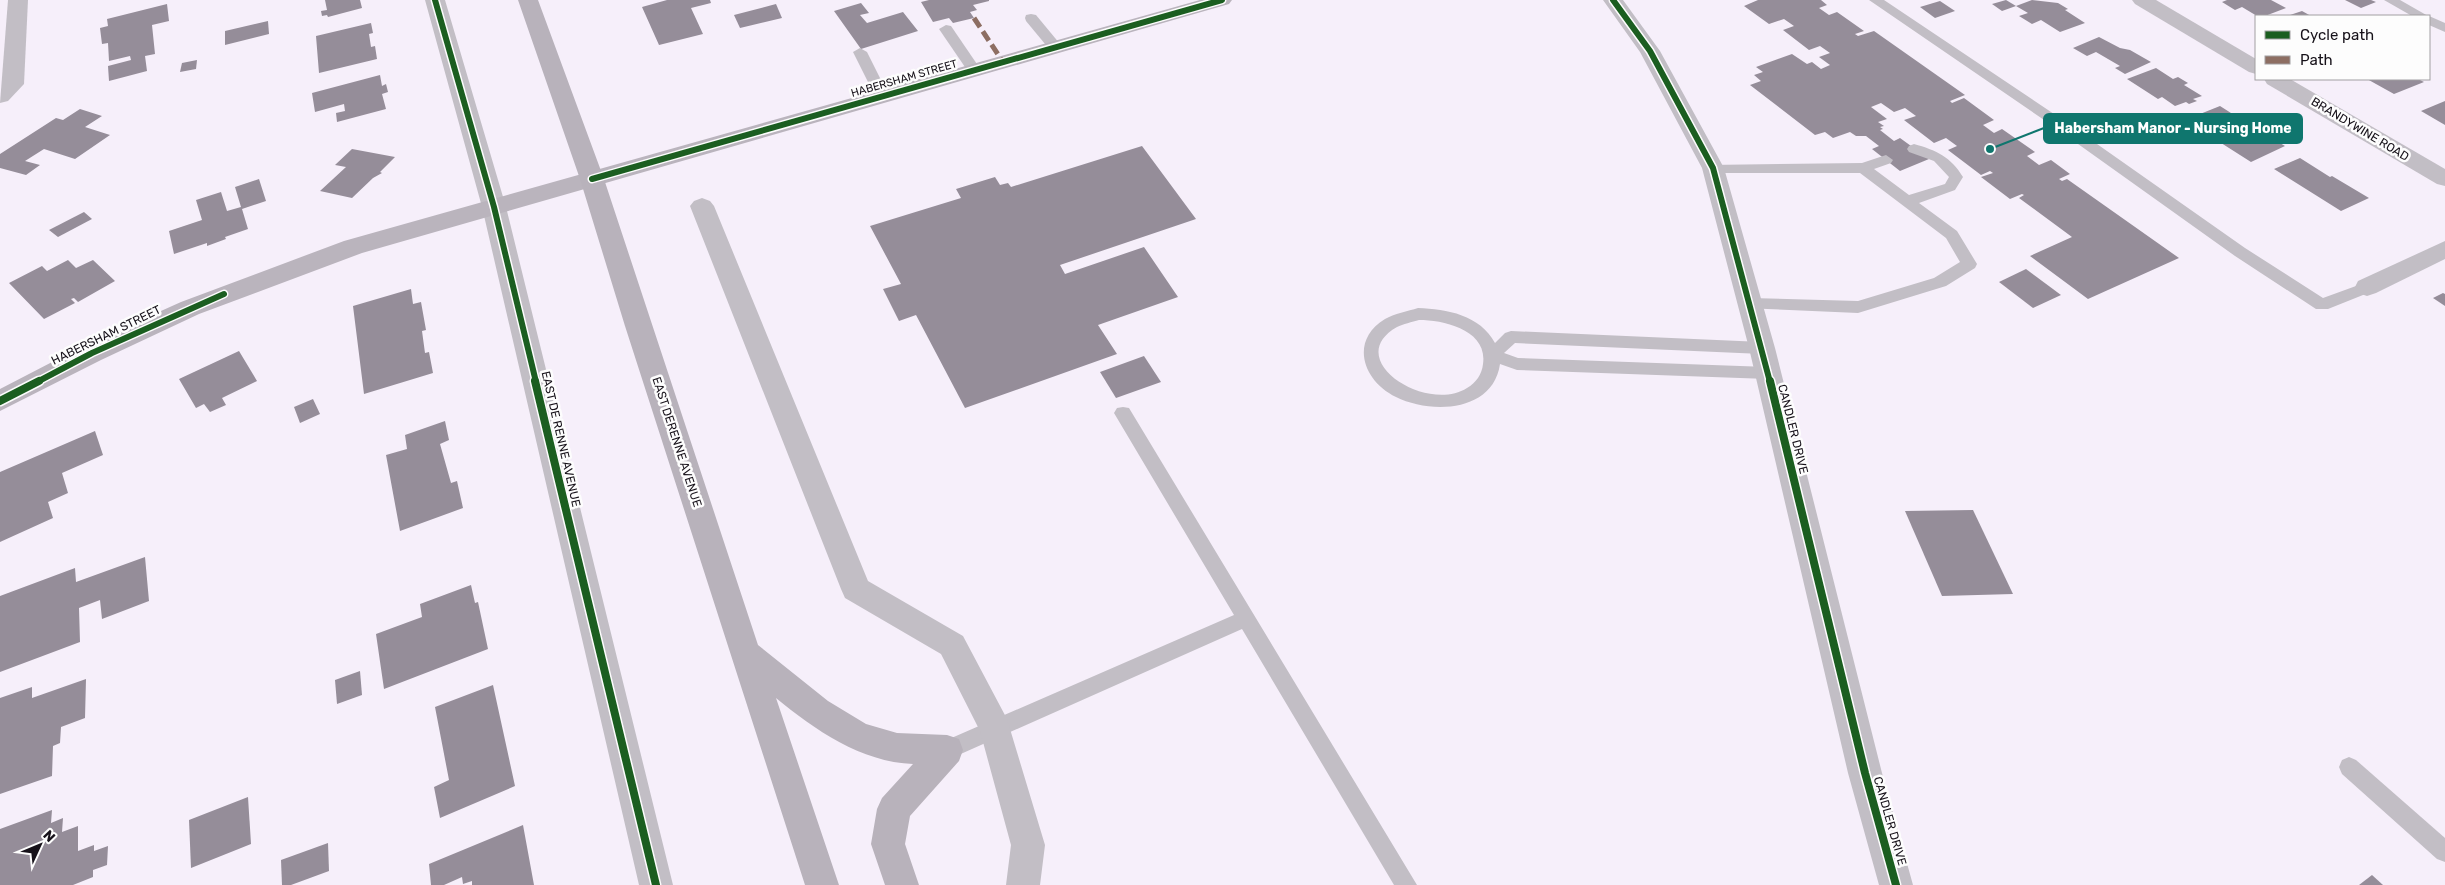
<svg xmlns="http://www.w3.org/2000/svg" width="2445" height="885" viewBox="0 0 2445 885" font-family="Rubik,sans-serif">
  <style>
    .building { fill: #958d99 }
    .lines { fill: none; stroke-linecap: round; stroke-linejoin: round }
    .lane { fill: #c2bec5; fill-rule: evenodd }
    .street { fill: #c2bec5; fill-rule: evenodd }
    .secondary { fill: #bab4bd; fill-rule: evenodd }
    .highway { fill: #b8b2bb; fill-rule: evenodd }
    .quiet { stroke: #8d6e63; stroke-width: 5; stroke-dasharray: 11 5; stroke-linecap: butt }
    .cycleway-far1-casing { stroke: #fdfdfd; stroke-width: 9 }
    .cycleway-casing { stroke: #fdfdfd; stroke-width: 11 }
    .cycleway-far1 { stroke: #1b5e20; stroke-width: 6 }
    .cycleway { stroke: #1b5e20; stroke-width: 8 }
    .labels { text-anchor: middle; stroke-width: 5; stroke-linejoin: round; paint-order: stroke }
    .far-street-label { font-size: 11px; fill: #161119; stroke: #fdfdfd }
    .street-label { font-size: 12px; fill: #161119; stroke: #fdfdfd }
    .leader { fill: none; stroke: #0f766e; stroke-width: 2 }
    .callout-dot { fill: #0f766e; stroke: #fdfdfd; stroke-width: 2 }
    .callout { fill: #0f766e; stroke: #0f766e; stroke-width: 2 }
    .callout-label { font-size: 14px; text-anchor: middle; font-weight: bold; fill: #fff }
  </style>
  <rect width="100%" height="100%" fill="#f6effa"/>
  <g class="building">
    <path d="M325,0H360L362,8L328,17L327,15L322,16L321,11L327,10Z"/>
    <path d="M667,0H710L711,3L691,8L703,34L659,45L642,7Z"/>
    <path d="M929,0H989V1L973,5L977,10L970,12L974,18L953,23L949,18L933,22L921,2Z"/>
    <path d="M1758,0H1821L1827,5L1819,8L1829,15L1837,12L1864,31L1855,34L1858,36L1874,31L1965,95L1950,101L1952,103L1964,98L1994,120L1983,125L1994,133L2002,129L2035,152L2027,156L2039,165L2051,160L2070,174L2059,179L2062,181L2067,179L2179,258L2088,299L2030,256L2072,237L2019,198L2024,195L2022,194L2010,199L1981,177L1993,173L1990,171L1981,175L1948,150L1957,146L1946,138L1934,143L1904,120L1916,116L1905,108L1894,112L1881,103L1871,107L1887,119L1878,122L1884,126L1880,127L1883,129L1880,130L1894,141L1900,138L1929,159L1900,171L1872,149L1879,146L1866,136H1856L1850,132L1833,138L1825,132L1815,135L1750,85L1761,81L1754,75L1763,72L1756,67L1792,54L1807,64L1812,62L1821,69L1830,65L1819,57L1830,53L1820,46L1809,50L1783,30L1794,26L1784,19L1769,24L1744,6Z"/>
    <path d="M2006,0L2016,6L2002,11L1992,4Z"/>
    <path d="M2032,0L2058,3L2068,9L2065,10L2085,23L2060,32L2041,20L2032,24L2019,16L2028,13L2016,6Z"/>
    <path d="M2227,0H2271L2286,8L2265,16H2257L2242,7L2235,10L2222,2Z"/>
    <path d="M2345,0H2371L2376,2L2361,8Z"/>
    <path d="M1940,1L1955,11L1935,18L1920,7Z"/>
    <path d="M861,3L869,13L860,15L867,23L903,12L918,31L861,49L834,11Z"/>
    <path d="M167,4L169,21L152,25L155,54L145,56L147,71L109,81L108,66L131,60L130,56L109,61L108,43L102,44L100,28L108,26L107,19Z"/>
    <path d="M776,4L782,18L740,28L734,15Z"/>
    <path d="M2302,11L2311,16H2287Z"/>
    <path d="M268,21L269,34L225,45V31Z"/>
    <path d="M371,23L373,33L369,34L371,47L375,46L377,59L319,73L316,36Z"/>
    <path d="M2099,37L2120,48L2130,50L2151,62L2125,74L2115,68L2120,66L2096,52L2087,56L2073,48Z"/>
    <path d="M197,60L196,69L180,72L182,63Z"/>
    <path d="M2156,68L2173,79L2178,77L2188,83L2184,85L2202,96L2193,99L2197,101L2189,104L2186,102L2175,106L2162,97L2158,99L2127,79Z"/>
    <path d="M380,75L382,86L386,84L388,92L382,94L386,109L337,122L336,113L345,111L344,104L315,112L312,93Z"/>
    <path d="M2367,79H2423L2420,80L2424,82L2394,94Z"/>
    <path d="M2445,101V125L2421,111Z"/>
    <path d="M2220,106L2253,127L2285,146L2251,162L2185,120Z"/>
    <path d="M80,109L102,116L85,127L110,135L75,159L44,149L25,161L40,165L26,175L0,168V154L56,118L63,120Z"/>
    <path d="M1142,146L1196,219L1060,265L1065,274L1144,247L1178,297L1098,325L1117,354L965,408L916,315L899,321L883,289L901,284L870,226L961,198L956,189L995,177L1000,185L1008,183L1011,187Z"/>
    <path d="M352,149L395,157L380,172L382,173L373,178L352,198L320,191L346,167L335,165Z"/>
    <path d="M2300,158L2330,177L2332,176L2369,198L2341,211L2274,169Z"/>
    <path d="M259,179L266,201L242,209L248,229L225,237L226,239L207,246V243L174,254L169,231L202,220L196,200L221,192L227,211L241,207L235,187Z"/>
    <path d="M84,212L92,219L58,237L49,230Z"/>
    <path d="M68,260L76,268L93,260L115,281L78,302L74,298L71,299L75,303L44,319L9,283L42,266L47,271Z"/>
    <path d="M2026,269L2061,295L2033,308L1999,282Z"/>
    <path d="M411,289L413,304L421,302L426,330L422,331L425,353L429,352L433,373L364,394L353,306Z"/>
    <path d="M2443,293L2445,294V306L2433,298Z"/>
    <path d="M239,351L257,381L222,398L226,405L210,412L204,404L196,408L179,379Z"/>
    <path d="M1144,356L1161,382L1116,398L1100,372Z"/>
    <path d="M313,399L320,414L300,423L294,407Z"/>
    <path d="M445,421L449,440L440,444L451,483L457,481L463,508L400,531L386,455L407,449L405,435Z"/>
    <path d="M95,431L103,455L62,473L68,493L48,502L53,518L0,542V472Z"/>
    <path d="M1973,510L2013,594L1942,596L1905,511Z"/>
    <path d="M145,557L149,601L102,619L100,600L79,608L80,642L0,672V596L75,568L76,582Z"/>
    <path d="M471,585L475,603L478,602L488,649L384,689L376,634L422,617L420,604Z"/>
    <path d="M360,671L362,695L337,704L335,680Z"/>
    <path d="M86,679L85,718L61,727L60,743L53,746L52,776L0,794V698L32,687V698Z"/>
    <path d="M493,685L515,786L440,818L434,787L449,780L435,707Z"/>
    <path d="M248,797L251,844L191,868L189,820Z"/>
    <path d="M52,810L51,823L63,818L62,832L78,826V851L94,845V851L108,846L107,865L93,870V877L73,885H0V829Z"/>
    <path d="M523,825L534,885H472V881L463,884L462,877L444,885H431L429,864Z"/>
    <path d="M328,843L329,871L291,885H282L281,860Z"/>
    <path d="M2372,875L2383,885H2359Z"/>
  </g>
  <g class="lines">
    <g class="lane">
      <path d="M1869,0H1884L2060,118L2245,248L2323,298L2367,282L2373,283L2375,287L2373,291L2328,309H2316L2235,256L2050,124Z"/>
      <path d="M2384,0H2400L2428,16H2412Z"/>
      <path d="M1031,14L1036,15L1060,44L1062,47L1060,50H1050L1026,21L1025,18L1026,15Z"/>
      <path d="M2428,16H2429L2445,23V32L2429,25Z"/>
      <path d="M946,25L951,26L981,70L979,73L974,74L967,70L939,29Z"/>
      <path d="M860,48L867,52L889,96L887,99H877L875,96L853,52Z"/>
      <path d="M1914,144C1936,150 1951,157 1963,177L1955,190L1919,203L1957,231L1977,264L1975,268L1946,286L1858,313L1743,308L1741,304L1743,300L1749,298L1858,301L1934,278L1960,262L1946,238L1860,173H1713L1708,171L1706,168L1708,165L1862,163L1886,155L1893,160L1891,163L1874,169L1909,195L1945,184L1949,177L1934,161L1909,152L1907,149L1909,146Z"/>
      <path d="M1418,308C1447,309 1480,315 1495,343L1505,333L1511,331L1762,342L1768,344L1770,348L1768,352L1762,354L1515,343L1504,353L1518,358L1768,367L1774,369L1776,373L1774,377L1768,379L1517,370L1500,364C1493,413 1430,414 1396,397C1363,381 1349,341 1385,319C1394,314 1408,311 1418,308ZM1419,320C1444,320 1488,330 1483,364C1482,374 1476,383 1467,388C1426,414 1341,359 1397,327C1403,324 1412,322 1419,320Z"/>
      <path d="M1123,407L1129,408L1417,885H1394L1242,629L954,757L947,759L940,757L937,750L940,743L1234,615L1114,413L1117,408Z"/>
      <path d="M2349,757L2356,760L2445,838V862L2437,859L2342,774L2339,767L2342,760Z"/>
    </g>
    <g class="street">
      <path d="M8,0H28L24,84L8,101L0,103Z"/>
      <path d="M425,0H445L506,207L673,885H639L482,207Z"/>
      <path d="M1603,0H1623L1660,51L1724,168L1775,348L1882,773L1913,885H1879L1848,773L1749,348L1702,168L1640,52Z"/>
      <path d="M2132,0H2156L2256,59V74L2249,72L2135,4Z"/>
      <path d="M2264,79H2290L2445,169V186L2437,184L2267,84Z"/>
      <path d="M702,198L710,201L714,206L868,581L963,636L1007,719L1045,845L1040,885H1006L1011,845L980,731L941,654L845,598L841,589L690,206L694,201Z"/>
      <path d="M2445,241V259L2376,293L2367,296L2358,293L2355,287L2358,281Z"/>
    </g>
    <path class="secondary" d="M1200,0H1232L1229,4L362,253L199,314L101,360L0,411V389L83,346L181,302L344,241Z"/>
    <path class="highway" d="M518,0H538L604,179L758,645L828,701L866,724L897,733L947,735L959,739L963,750L959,761L910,816L905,844L919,885H885L871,844L877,809L882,798L913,764C861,762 815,730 776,698L839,885H805L625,326L580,179Z"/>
    <path class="quiet" d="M974,18L1003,62"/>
    <defs>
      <g id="cycleway-far1">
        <path d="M435,0L494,207L536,382"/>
        <path d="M1613,0L1650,51L1713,168L1770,382"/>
        <path d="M592,179L1222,0"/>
        <path d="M37,382L92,353L224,294"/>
      </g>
      <g id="cycleway">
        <path d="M535,381L656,885"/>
        <path d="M1770,381L1865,773L1896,885"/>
        <path d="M0,401L39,381"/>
      </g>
    </defs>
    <use href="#cycleway-far1" class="cycleway-far1-casing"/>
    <use href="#cycleway" class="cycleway-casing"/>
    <use href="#cycleway-far1" class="cycleway-far1"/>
    <use href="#cycleway" class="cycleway"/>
  </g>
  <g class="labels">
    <g class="far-street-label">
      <text transform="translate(904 78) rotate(-16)" y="4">HABERSHAM STREET</text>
    </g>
    <g class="street-label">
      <text transform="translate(2360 129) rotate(31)" y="4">BRANDYWINE ROAD</text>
      <text transform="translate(106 335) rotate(-26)" y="4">HABERSHAM STREET</text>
      <text transform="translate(1793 429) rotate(76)" y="4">CANDLER DRIVE</text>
      <text transform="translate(561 439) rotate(77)" y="4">EAST DE RENNE AVENUE</text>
      <text transform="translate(677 442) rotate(72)" y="4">EAST DERENNE AVENUE</text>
      <text transform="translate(1890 821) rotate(74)" y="4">CANDLER DRIVE</text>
    </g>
  </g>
  <path class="leader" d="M1990 149L2044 128"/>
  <circle class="callout-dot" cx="1990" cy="149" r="5"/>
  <rect class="callout" x="2044" y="114" width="258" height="29" rx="5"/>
  <g class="callout-label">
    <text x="2173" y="133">Habersham Manor - Nursing Home</text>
  </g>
  <rect x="2255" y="15" width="175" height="65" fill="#fdfdfd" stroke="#a19fa2"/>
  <rect x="2265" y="31" width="25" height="8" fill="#1b5e20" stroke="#a19fa2"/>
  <text x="2300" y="40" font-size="15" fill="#161119">Cycle path</text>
  <rect x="2265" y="56" width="25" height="8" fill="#8d6e63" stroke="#a19fa2"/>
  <text x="2300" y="65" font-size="15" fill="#161119">Path</text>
  <g transform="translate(40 845) rotate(46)" stroke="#fdfdfd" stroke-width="4" paint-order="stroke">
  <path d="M0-4L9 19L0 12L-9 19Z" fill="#161119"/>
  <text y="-8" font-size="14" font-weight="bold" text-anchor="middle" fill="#161119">N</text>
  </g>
</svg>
